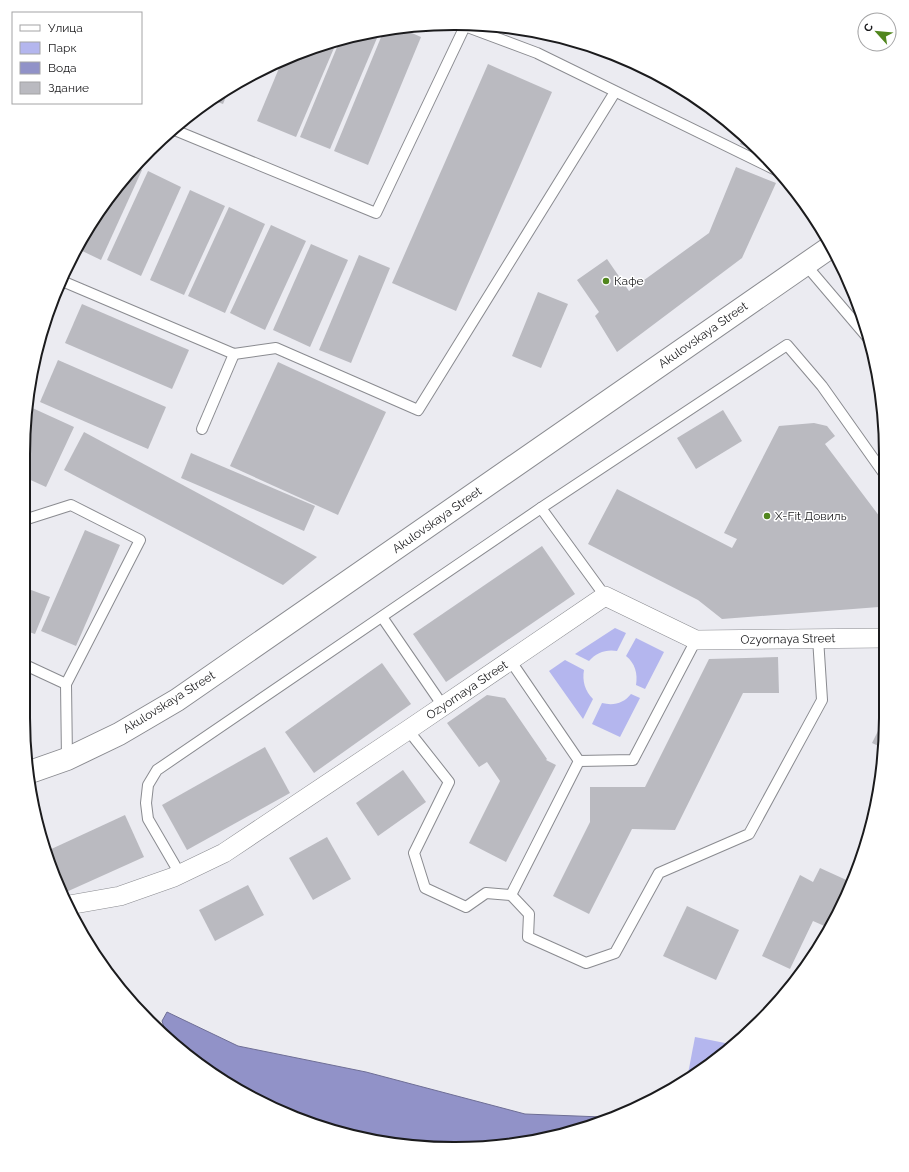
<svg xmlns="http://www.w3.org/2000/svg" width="909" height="1172" viewBox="0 0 909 1172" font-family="Raleway,sans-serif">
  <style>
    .green { fill: #b4b6ee }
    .water { fill: #9192c8; stroke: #6e6e95 }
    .building { fill: #babac0 }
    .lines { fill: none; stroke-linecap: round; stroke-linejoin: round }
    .service-casing { stroke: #8a8b90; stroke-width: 12 }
    .minor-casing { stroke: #8a8b90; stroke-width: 20 }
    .tertiary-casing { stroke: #8a8b90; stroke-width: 24 }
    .service { stroke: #fff; stroke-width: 10 }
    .minor { stroke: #fff; stroke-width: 19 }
    .tertiary { stroke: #fff; stroke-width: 22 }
    .poi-dot { fill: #51861e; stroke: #fff; stroke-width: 1.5 }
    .labels { text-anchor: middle; stroke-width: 3; stroke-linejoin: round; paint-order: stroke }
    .poi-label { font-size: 12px; fill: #1b1b1d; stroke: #fff; text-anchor: start }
    .street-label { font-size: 12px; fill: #1b1b1d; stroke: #fff }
    .rim { fill: none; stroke: #1b1b1d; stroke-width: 2 }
  </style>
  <rect width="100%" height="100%" fill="#ebebf1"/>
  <g class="green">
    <path d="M615,628L626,633L617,651C606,649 596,653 589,661L575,654Z"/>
    <path d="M636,638L664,652L645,689L636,685C638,674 635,663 626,656Z"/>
    <path d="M565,660L584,670C582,681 585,691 593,699L583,719L549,671Z"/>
    <path d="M631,694L640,698L620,737L592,724L602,703C614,706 624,703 631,694Z"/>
    <path d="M695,1037L735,1045L687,1079Z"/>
  </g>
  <path class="water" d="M167,1012L238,1046L366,1072L525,1114L602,1117L622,1111L566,1134L455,1149L343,1134L239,1091L167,1036L162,1021Z"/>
  <g class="building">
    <path d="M398,27L421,37L368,165L334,151L384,30Z"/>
    <path d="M380,31L330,149L300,137L340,40Z"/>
    <path d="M337,41L296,137L257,121L282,61L316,46Z"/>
    <path d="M488,64L552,92L456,311L392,283Z"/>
    <path d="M230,87L223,104L212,100L213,99Z"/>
    <path d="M744,137L760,153L740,144Z"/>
    <path d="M135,167L142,170L101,260L76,248L81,239L112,192Z"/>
    <path d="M736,167L776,183L742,258L617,352L595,316L599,312L577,280L607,259L629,291L709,233Z"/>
    <path d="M148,171L181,187L141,276L107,260Z"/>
    <path d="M190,190L225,206L184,295L150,280Z"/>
    <path d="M229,207L265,224L225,313L188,296Z"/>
    <path d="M271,225L306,241L265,330L230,313Z"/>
    <path d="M311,244L348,260L310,347L273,330Z"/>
    <path d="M359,255L390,268L351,363L319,350Z"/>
    <path d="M538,292L568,304L541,368L512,356Z"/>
    <path d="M82,304L189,350L172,389L65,343Z"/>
    <path d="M58,360L166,407L148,449L40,402Z"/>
    <path d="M278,362L386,412L338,515L230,466Z"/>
    <path d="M28,406L74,427L46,487L24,477V427Z"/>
    <path d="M723,410L742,441L696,469L677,438Z"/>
    <path d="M814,423L827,426L835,436L825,444L880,517L885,513L886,592L879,607L722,619L698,600L588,544L617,489L732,548L737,539L724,533L779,426Z"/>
    <path d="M84,432L317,557L283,585L64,470Z"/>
    <path d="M191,453L315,506L304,531L181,478Z"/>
    <path d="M85,530L120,545L76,646L41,631Z"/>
    <path d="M542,546L575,594L446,682L413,634Z"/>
    <path d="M23,587L50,597L35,634L23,630Z"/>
    <path d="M778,657L779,693H743L675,830L632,829L589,914L553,896L590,822V787H645L709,659Z"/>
    <path d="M382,663L411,704L314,773L285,732Z"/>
    <path d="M487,695L505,698L547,759L546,760L556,765L506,862L469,843L500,781L487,762L479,767L447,723Z"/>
    <path d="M886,715V718L883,748L872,743Z"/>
    <path d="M265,747L290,793L187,850L162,805Z"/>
    <path d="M403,770L426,802L378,836L356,803Z"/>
    <path d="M125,815L144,857L64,893L47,851Z"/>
    <path d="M327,837L351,879L313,900L289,858Z"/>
    <path d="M820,868L853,883L829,928L813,921L790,969L762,956L800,875L813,882Z"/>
    <path d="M248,885L264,915L215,941L199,910Z"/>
    <path d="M687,906L739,930L716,980L663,956Z"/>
  </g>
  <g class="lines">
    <defs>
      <g id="service">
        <path d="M462,25L537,53L780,172"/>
        <path d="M172,129L376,213L466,24"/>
        <path d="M805,264L868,338"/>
        <path d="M62,281L234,354L276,348L418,410L615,92"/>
        <path d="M202,429L234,354"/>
        <path d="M24,520L71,505L140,540L66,684L67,759"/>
        <path d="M605,596L541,508L787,345L822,386L885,475"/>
        <path d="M382,617L443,706"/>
        <path d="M510,660L579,761"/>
        <path d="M23,664L66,684"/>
        <path d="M408,730L449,782L414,853L425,888L466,907L486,893L511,895L529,914L528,937L586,963L615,953L659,873L749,834L822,700L818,638"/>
        <path d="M180,874L148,819L146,803L148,785L157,770L541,508"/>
        <path d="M511,895L579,761L633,760L696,640"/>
      </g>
      <path id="minor" d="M69,905L120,896L174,877L224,853L408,730L605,596L696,640L886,638"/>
      <path id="tertiary" d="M30,772L67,759L119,734L177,700L832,246"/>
    </defs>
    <use href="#service" class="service-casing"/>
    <use href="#minor" class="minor-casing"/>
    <use href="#tertiary" class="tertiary-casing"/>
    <use href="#service" class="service"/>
    <use href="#minor" class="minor"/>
    <use href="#tertiary" class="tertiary"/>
  </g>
  <g class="poi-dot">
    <circle cx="606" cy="281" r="4"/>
    <circle cx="767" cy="516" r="4"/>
  </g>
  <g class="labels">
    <g class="poi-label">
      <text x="614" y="285">Кафе</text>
      <text x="775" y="520">X-Fit Довиль</text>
    </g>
    <g class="street-label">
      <text transform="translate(703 335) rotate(-35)" y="4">Akulovskaya Street</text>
      <text transform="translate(437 520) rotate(-35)" y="4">Akulovskaya Street</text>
      <text transform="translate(788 639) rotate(-1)" y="4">Ozyornaya Street</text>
      <text transform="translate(467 690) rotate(-34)" y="4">Ozyornaya Street</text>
      <text transform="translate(169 702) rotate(-32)" y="4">Akulovskaya Street</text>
    </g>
  </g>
  <path d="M0 0H909V1172H0ZM454 30H455A424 424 0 0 1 879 454V718A424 424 0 0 1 455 1142H454A424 424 0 0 1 30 718V454A424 424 0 0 1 454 30Z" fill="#fff" fill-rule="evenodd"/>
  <path class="rim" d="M454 30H455A424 424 0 0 1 879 454V718A424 424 0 0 1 455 1142H454A424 424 0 0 1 30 718V454A424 424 0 0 1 454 30Z"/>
  <rect x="12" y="12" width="130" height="92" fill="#ffffff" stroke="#a4a4a5"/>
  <rect x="20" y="25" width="20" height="6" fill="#ffffff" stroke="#a4a4a5"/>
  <text x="48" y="32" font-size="12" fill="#1b1b1d">Улица</text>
  <rect x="20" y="42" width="20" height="12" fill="#b4b6ee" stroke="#a4a4a5"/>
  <text x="48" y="52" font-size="12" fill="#1b1b1d">Парк</text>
  <rect x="20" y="62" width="20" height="12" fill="#9192c8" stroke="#a4a4a5"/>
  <text x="48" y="72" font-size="12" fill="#1b1b1d">Вода</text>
  <rect x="20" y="82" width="20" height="12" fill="#babac0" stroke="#a4a4a5"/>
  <text x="48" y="92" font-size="12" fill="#1b1b1d">Здание</text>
  <g transform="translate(877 32) rotate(297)"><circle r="19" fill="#ffffff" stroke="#a4a4a5"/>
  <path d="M0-3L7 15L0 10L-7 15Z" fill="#51861e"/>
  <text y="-6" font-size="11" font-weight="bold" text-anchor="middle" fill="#1b1b1d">С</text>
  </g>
</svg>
